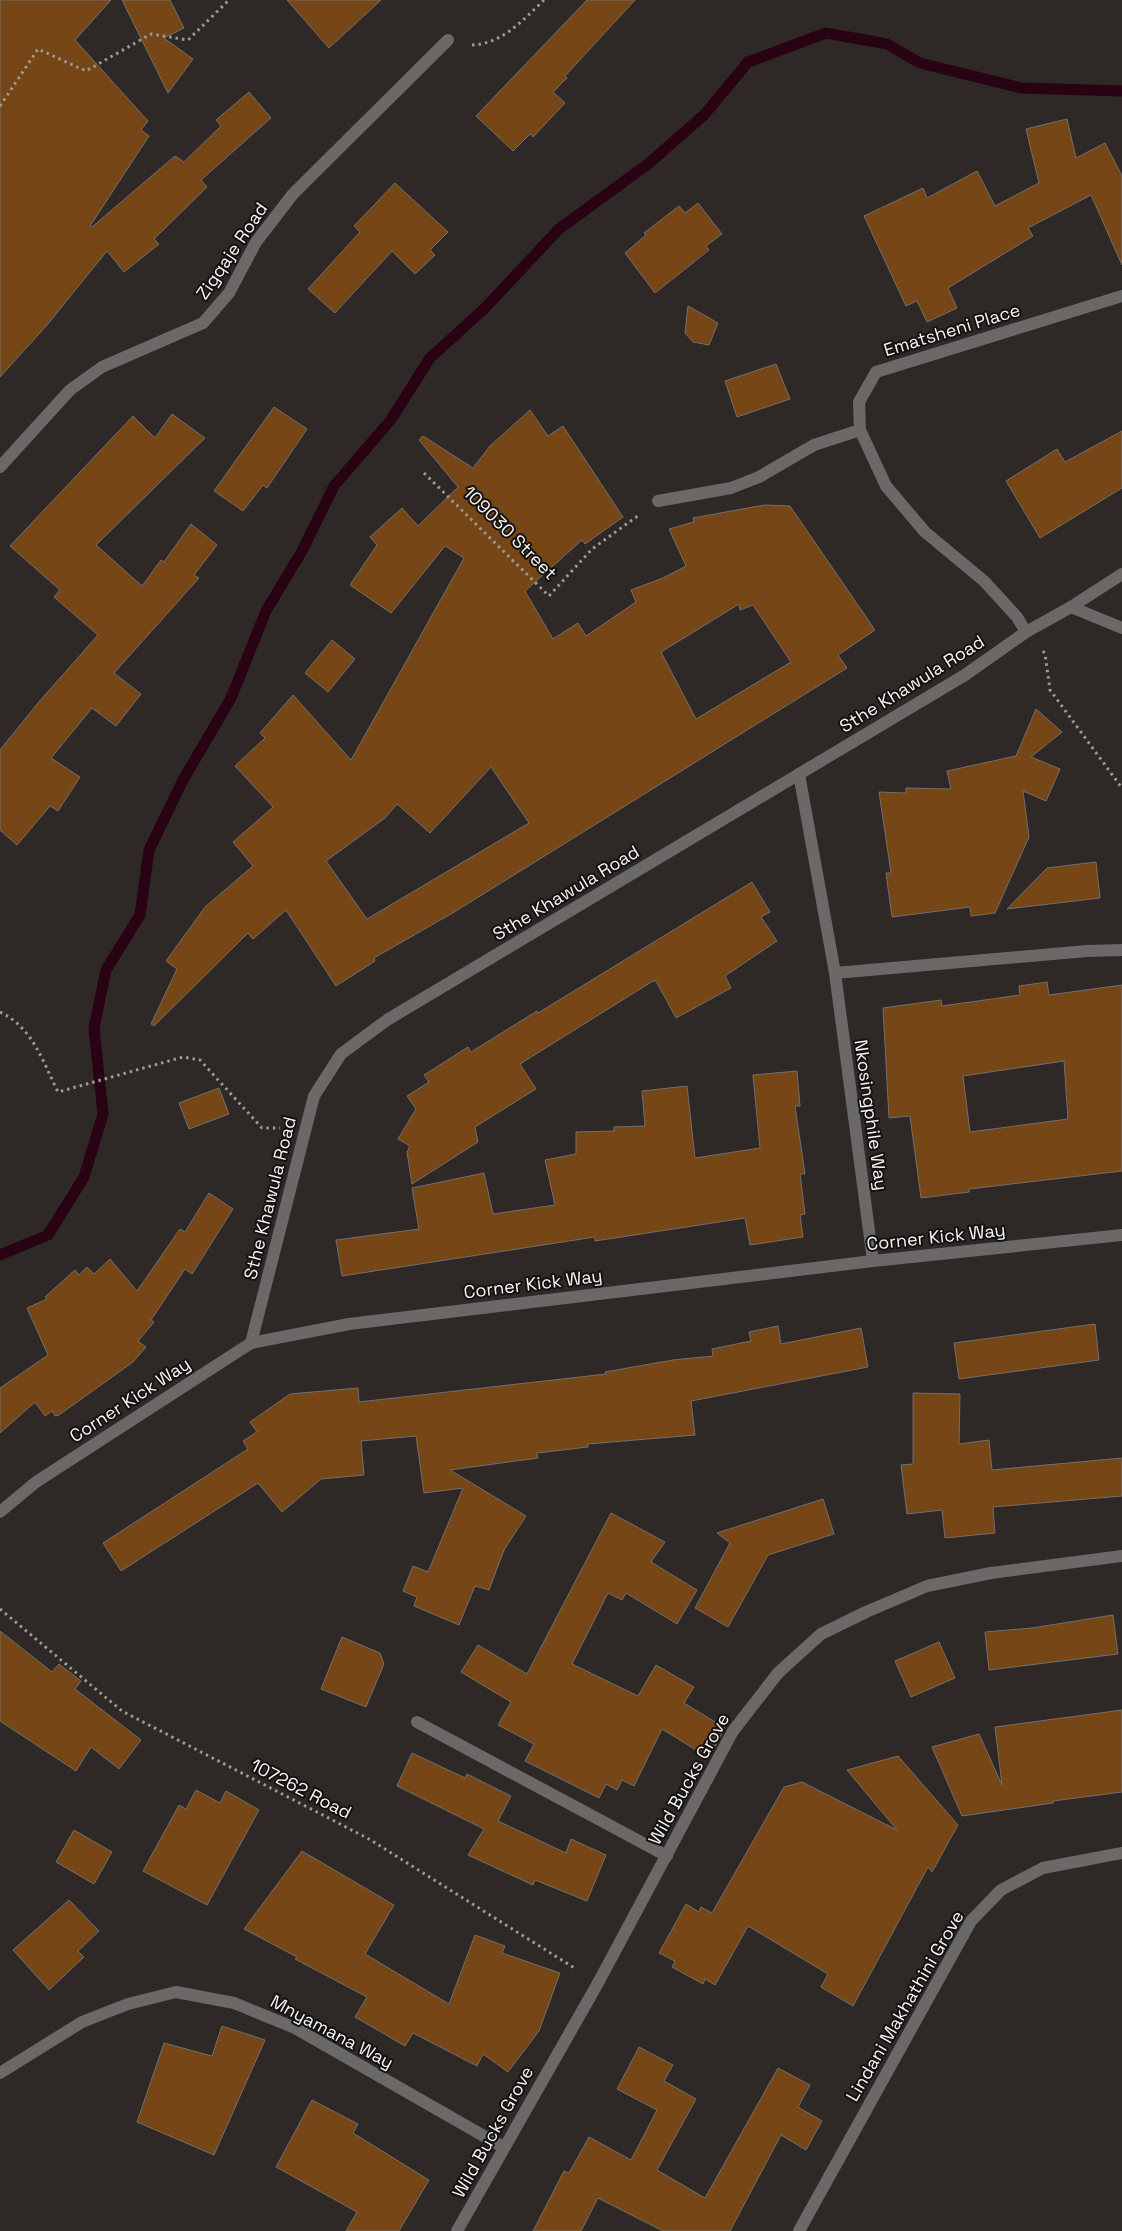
<svg xmlns="http://www.w3.org/2000/svg" width="1122" height="2231" viewBox="0 0 1122 2231" font-family="'Space Grotesk',sans-serif">
  <style>
    .lines { fill: none; stroke-linecap: round; stroke-linejoin: round }
    .stream { stroke: #290313; stroke-width: 11 }
    .building { fill: #764617; stroke: #736f6b; fill-rule: evenodd }
    .path { stroke: #9c9997; stroke-width: 3; stroke-dasharray: 2.5 4; stroke-linecap: butt }
    .minor { stroke: #6b6868; stroke-width: 12 }
    .labels { text-anchor: middle; stroke-width: 4; stroke-linejoin: round; paint-order: stroke }
    .street-label { font-size: 18px; fill: #f7f4f3; stroke: #141211 }
  </style>
  <rect width="100%" height="100%" fill="#2e2927"/>
  <g class="lines">
    <path class="stream" d="M0,1255L48,1235L84,1177L103,1114L94,1028L106,970L140,915L149,850L183,780L231,698L266,611L302,551L334,486L390,421L430,358L484,309L559,229L648,164L704,115L748,62L826,33L887,44L920,63L1021,88L1122,91"/>
  </g>
  <g class="building">
    <path d="M0,0H111L75,40L148,121L141,130L149,136L90,226L92,227L175,156L184,162L221,126L216,120L249,92L271,118L201,180L207,187L154,239L159,244L124,272L107,251L47,325L0,377Z"/>
    <path d="M122,0H170L184,28L164,38L193,59L168,93Z"/>
    <path d="M287,0H381L329,48Z"/>
    <path d="M587,0H635L565,76L567,78L553,92L565,103L533,137L530,134L513,151L476,116Z"/>
    <path d="M1067,119L1076,158L1105,143L1122,176V265L1091,195L1028,228L1033,236L948,288L957,308L927,322L917,301L906,306L864,216L923,188L927,198L977,171L995,206L1039,183L1026,129Z"/>
    <path d="M395,183L448,232L430,250L435,255L415,274L392,251L335,313L308,289L360,232L354,226Z"/>
    <path d="M698,203L722,234L706,246L709,250L655,293L625,253L646,235L644,233L679,206L685,213Z"/>
    <path d="M688,306L718,323L709,345L693,342L685,333Z"/>
    <path d="M776,364L790,399L737,417L725,381Z"/>
    <path d="M274,407L307,429L267,488L263,485L243,511L214,491Z"/>
    <path d="M530,410L548,436L563,426L623,517L585,544L582,540L525,591L553,639L578,623L586,636L636,602L631,590L663,578L686,566L669,529L694,522L693,518L764,505L790,506L875,630L838,655L847,668L456,911L374,958L375,961L336,986L286,910L253,939L248,933L154,1026L151,1024L177,969L166,961L205,907L253,866L233,842L273,807L235,766L265,738L260,733L293,695L351,760L464,558L445,546L391,613L350,585L377,545L370,537L402,508L418,526L458,487L419,440L423,436L473,468L490,446ZM739,604L740,610L753,605L791,662L696,719L661,652ZM491,767L529,823L367,919L326,861L385,818L397,804L430,833Z"/>
    <path d="M172,414L205,438L96,545L142,586L161,560L164,562L191,524L217,545L194,575L199,578L114,673L141,694L116,726L92,708L51,758L80,777L58,811L50,806L17,845L0,830V750L38,703L98,635L54,597L60,590L10,546L133,416L155,438Z"/>
    <path d="M1122,431V488L1040,538L1006,481L1057,449L1065,462Z"/>
    <path d="M332,640L355,659L328,692L305,673Z"/>
    <path d="M1036,709L1062,732L1031,757L1060,769L1046,801L1023,791L1029,837L995,913L971,916L970,907L892,917L886,873H891L879,792L906,793V788L951,789L947,771L1016,756Z"/>
    <path d="M1096,862L1100,898L1007,909L1047,868Z"/>
    <path d="M752,882L770,912L761,917L777,941L725,976L731,988L676,1018L656,981H653L520,1064L536,1089L475,1127L478,1142L412,1184L407,1152L410,1146L398,1139L416,1109L407,1096L429,1082L424,1075L468,1047L471,1052L537,1011L538,1013Z"/>
    <path d="M1047,982L1049,995L1122,985V1171L969,1189V1192L921,1198L910,1116L889,1118L883,1008L941,1000L942,1006L1020,995L1019,986ZM1064,1061L1068,1119L970,1132L963,1076Z"/>
    <path d="M797,1071L800,1106H795L805,1174H800L805,1214L800,1215L803,1237L750,1245L745,1218L595,1241V1237L342,1276L336,1240L419,1229L412,1188L484,1173L493,1214L555,1205L545,1160L576,1154V1132L614,1131V1127L645,1126L642,1091L687,1086L695,1158L760,1148L753,1075Z"/>
    <path d="M219,1088L229,1114L189,1129L179,1103Z"/>
    <path d="M209,1193L233,1209L192,1274L185,1269L151,1320L154,1322L138,1341L146,1347L133,1362L59,1415L55,1416L52,1411L45,1416L35,1402L0,1433V1388L48,1355L27,1308L47,1299L45,1297L75,1270L79,1275L87,1267L94,1274L110,1259L137,1291L180,1229L185,1232Z"/>
    <path d="M1095,1324L1099,1360L959,1379L954,1343Z"/>
    <path d="M778,1326L781,1344L861,1328L868,1367L691,1401L695,1435L588,1444V1447L537,1453L538,1458L450,1470L526,1516L504,1550L489,1590L475,1586L459,1625L414,1606L417,1597L403,1591L413,1566L428,1572L463,1488L424,1493L416,1436L361,1441L364,1475L321,1479L282,1512L258,1483L121,1571L103,1543L248,1449L243,1441L257,1432L250,1422L290,1394L358,1388L359,1402L606,1374L605,1372L673,1360L713,1356L712,1349L751,1341L749,1332Z"/>
    <path d="M913,1393L960,1394L959,1444L989,1440L992,1470L1122,1458V1496L993,1507L995,1533L945,1538L942,1510L907,1514L901,1465L913,1464Z"/>
    <path d="M823,1499L834,1534L768,1555L728,1627L695,1608L730,1543L717,1533Z"/>
    <path d="M611,1513L665,1542L651,1562L697,1590L677,1624L626,1593L622,1600L608,1593L572,1664L638,1696L656,1665L694,1687L684,1703L725,1728L709,1758L662,1729L634,1786L622,1780L617,1790L606,1784L599,1798L525,1761L534,1744L498,1725L511,1702L461,1672L478,1645L527,1674Z"/>
    <path d="M1113,1615L1118,1654L989,1670L985,1632L1032,1628Z"/>
    <path d="M0,1631L52,1672L59,1664L81,1681L75,1689L141,1740L119,1769L91,1747L76,1771L0,1721Z"/>
    <path d="M342,1637L380,1653L384,1664L366,1707L321,1689Z"/>
    <path d="M939,1642L955,1678L911,1697L895,1661Z"/>
    <path d="M1122,1710V1792L1053,1801V1803L962,1816L932,1747L979,1734L1002,1785L995,1727Z"/>
    <path d="M412,1753L465,1778L467,1774L511,1796L498,1821L566,1853L571,1839L606,1855L587,1901L535,1880L533,1885L468,1855L484,1829L397,1786Z"/>
    <path d="M898,1756L958,1825L932,1872L928,1867L853,2006L821,1987L828,1974L748,1926L715,1985L705,1979L703,1984L672,1967L675,1961L659,1953L686,1904L699,1912L701,1907L712,1913L784,1787L802,1782L897,1830L847,1770Z"/>
    <path d="M196,1790L220,1803L226,1791L259,1810L207,1905L143,1871L179,1805L186,1809Z"/>
    <path d="M74,1830L112,1852L94,1884L56,1862Z"/>
    <path d="M302,1851L394,1905L365,1954L449,2004L475,1935L505,1946L502,1953L560,1973L539,2031L508,2072L483,2054L477,2066L413,2033L405,2046L355,2017L367,1997L295,1959L297,1957L244,1929Z"/>
    <path d="M69,1900L99,1931L78,1951L84,1957L49,1990L13,1950Z"/>
    <path d="M222,2026L265,2040L214,2155L137,2122L164,2043L212,2056Z"/>
    <path d="M639,2047L673,2065L664,2081L696,2099L657,2170L705,2198L778,2068L810,2085L798,2107L822,2121L806,2150L781,2135L730,2231H663L598,2198L581,2231H533L564,2171L569,2173L589,2137L631,2160L657,2110L617,2089Z"/>
    <path d="M312,2100L358,2124L353,2133L429,2180L399,2231H346L357,2212L276,2167Z"/>
  </g>
  <g class="lines">
    <g class="path">
      <path d="M472,45C502,44 523,20 544,0"/>
      <path d="M0,106L38,49L86,71L151,34L188,40L229,0"/>
      <path d="M424,473L549,596L592,549L639,515"/>
      <path d="M1043,651L1045,654L1050,690L1122,788"/>
      <path d="M0,1012C33,1028 42,1060 58,1092L183,1057L200,1060L262,1128H280"/>
      <path d="M0,1609L122,1711L369,1839L576,1969"/>
    </g>
    <g class="minor">
      <path d="M0,467L70,390L102,367L203,323L229,293L256,242L293,194L448,40"/>
      <path d="M658,501L731,488L759,477L814,445L860,430"/>
      <path d="M1071,607L1122,628"/>
      <path d="M1026,632L1017,617L984,581L925,532L886,486L860,430L859,402L876,372L1122,296"/>
      <path d="M799,774L835,973L873,1261"/>
      <path d="M835,973L1087,951L1122,950"/>
      <path d="M251,1343L314,1096L341,1054L387,1020L965,675L1026,632L1071,607L1122,574"/>
      <path d="M0,1512L36,1482L251,1343L349,1324L873,1261L1122,1235"/>
      <path d="M417,1722L667,1856"/>
      <path d="M0,2073L82,2022L128,2004L176,1992L234,2003L295,2028L503,2147"/>
      <path d="M457,2231L598,1983L733,1731L778,1673L821,1634L866,1612L927,1586L991,1573L1122,1556"/>
      <path d="M799,2231L971,1921L1001,1890L1043,1868L1122,1853"/>
    </g>
  </g>
  <g class="labels">
    <g class="street-label">
      <text transform="translate(232 251) rotate(-56)" y="6">Zigqaje Road</text>
      <text transform="translate(952 330) rotate(-17)" y="6">Ematsheni Place</text>
      <text transform="translate(510 533) rotate(45)" y="6">109030 Street</text>
      <text transform="translate(912 684) rotate(-32)" y="6">Sthe Khawula Road</text>
      <text transform="translate(566 893) rotate(-31)" y="6">Sthe Khawula Road</text>
      <text transform="translate(871 1115) rotate(82)" y="6">Nkosingphile Way</text>
      <text transform="translate(270 1198) rotate(-76)" y="6">Sthe Khawula Road</text>
      <text transform="translate(936 1237) rotate(-6)" y="6">Corner Kick Way</text>
      <text transform="translate(533 1284) rotate(-7)" y="6">Corner Kick Way</text>
      <text transform="translate(130 1400) rotate(-33)" y="6">Corner Kick Way</text>
      <text transform="translate(689 1779) rotate(-61)" y="6">Wild Bucks Grove</text>
      <text transform="translate(301 1789) rotate(27)" y="6">107262 Road</text>
      <text transform="translate(905 2006) rotate(-60)" y="6">Lindani Makhathini Grove</text>
      <text transform="translate(332 2032) rotate(28)" y="6">Mnyamana Way</text>
      <text transform="translate(493 2132) rotate(-61)" y="6">Wild Bucks Grove</text>
    </g>
  </g>
</svg>
